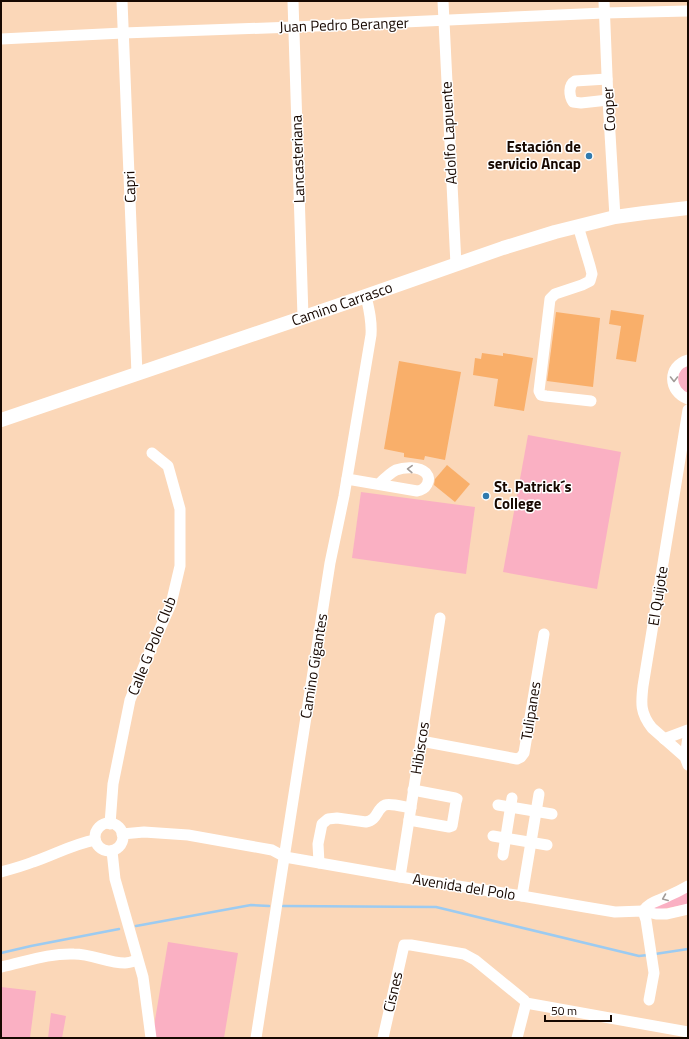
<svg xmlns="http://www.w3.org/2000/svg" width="689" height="1039" viewBox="0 0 689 1039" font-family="'Titillium Web',sans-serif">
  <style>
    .green { fill: #fab0c3 }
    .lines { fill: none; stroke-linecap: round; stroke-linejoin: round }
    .stream { stroke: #9ccbf1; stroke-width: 2.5 }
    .building { fill: #f9af6a }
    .minor { stroke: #fff; stroke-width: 11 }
    .major { stroke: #fff; stroke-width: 14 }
    .oneway { stroke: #a29c99 }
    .poi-dot { fill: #317aae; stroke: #fff; stroke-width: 1.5 }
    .labels { text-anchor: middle; stroke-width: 3; stroke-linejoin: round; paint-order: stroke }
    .street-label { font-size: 15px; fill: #170800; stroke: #fff }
    .poi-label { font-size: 15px; font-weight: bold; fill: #170800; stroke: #fff; text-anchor: end }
  </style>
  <rect width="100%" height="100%" fill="#fbd7b8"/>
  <g class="green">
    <path d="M688,365V395L676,383L678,372Z"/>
    <path d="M528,435L621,452L597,589L503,572Z"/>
    <path d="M361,492L475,507L466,574L352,558Z"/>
    <path d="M688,890V904L657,910L651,907Z"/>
    <path d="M168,942L238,953L224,1038H152Z"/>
    <path d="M1,987L36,991L30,1038H1Z"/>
    <path d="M51,1013L66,1016L62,1038H48Z"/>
  </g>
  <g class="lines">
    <g class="stream">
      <path d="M283,906L436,907L639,956L648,955"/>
      <path d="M136,926L251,905L269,906"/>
      <path d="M1,953L31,946L119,929"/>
      <path d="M655,954L688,949"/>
    </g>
  </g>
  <g class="building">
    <path d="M611,310L644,315L636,362L616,359L621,326L609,324Z"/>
    <path d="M556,312L600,318L593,387L547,381Z"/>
    <path d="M482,353L503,356V353L533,358L524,411L494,406L498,379L473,375L475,358L481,359Z"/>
    <path d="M399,361L461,372L445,460L425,456L424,460L404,457V453L384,449Z"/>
    <path d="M447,465L470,484L455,502L434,485L435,479Z"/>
  </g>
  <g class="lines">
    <g class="minor">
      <path d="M122,1L137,374"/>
      <path d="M293,1L303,317"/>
      <path d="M443,1L456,265"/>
      <path d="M604,1L608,100L615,217"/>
      <path d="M1,39L123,33L294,27L604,13L688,11"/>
      <path d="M607,79L575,81C568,85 569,96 573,102L581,103L608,100"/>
      <path d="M578,226L590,266L592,274L590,281L582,285L555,294L550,299L539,391L541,395L546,396L591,401"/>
      <path d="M688,360C667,366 668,392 688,399"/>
      <path d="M688,410L643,686C641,703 640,713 652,728L685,757L688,765"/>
      <path d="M347,479L417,491C426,490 432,480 426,473C419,466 404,467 396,470C390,473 384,479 379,484"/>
      <path d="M664,739L688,730"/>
      <path d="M421,741L517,759L521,757L524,753L544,634"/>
      <path d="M685,757L688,737"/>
      <path d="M498,805L552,814"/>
      <path d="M409,820L449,827L452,826L456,802L457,799L455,798L413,790"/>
      <circle cx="109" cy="837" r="14"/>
      <path d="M110,824L113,784L130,700L150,651L171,604L180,566V509L168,466L152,453"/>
      <path d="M122,834L144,832L188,835L272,850L285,857L400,877L522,896L585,907L615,912L643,911L656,914H667L688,909"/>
      <path d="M493,836L547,845"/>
      <path d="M112,851L115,879L143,977L151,1038"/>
      <path d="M503,855L512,798"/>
      <path d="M319,863L318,844L322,824L328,819L337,818L366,822C378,820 376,809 385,805C391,803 404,807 411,808"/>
      <path d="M1,872C12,869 23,866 33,862C54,855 73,844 95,840"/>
      <path d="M400,877L409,820L440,618"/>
      <path d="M522,896L539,794"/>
      <path d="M643,911L646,920L654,973L649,1000"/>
      <path d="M643,911C649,902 658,901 668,896C675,893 681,890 688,886"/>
      <path d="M1,967C25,962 49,953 74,954C92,954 108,963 125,963C129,963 134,961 137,960"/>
      <path d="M526,1003L688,1032"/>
      <path d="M256,1038L330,563L344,496L371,335C372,321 369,309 366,296"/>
      <path d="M383,1038L404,945H411L464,954L475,960L524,1000L526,1003"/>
      <path d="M517,1038L526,1003"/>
    </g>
    <path class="major" d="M1,420L366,296L503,248L555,232L615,217L644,213L688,208"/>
  </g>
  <defs><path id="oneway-chevron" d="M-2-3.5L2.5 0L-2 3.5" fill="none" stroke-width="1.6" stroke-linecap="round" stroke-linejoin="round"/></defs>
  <g class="oneway">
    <use href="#oneway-chevron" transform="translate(674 379) rotate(90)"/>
    <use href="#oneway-chevron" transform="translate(410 469) rotate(-178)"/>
    <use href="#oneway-chevron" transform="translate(665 898) rotate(158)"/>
  </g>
  <g class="poi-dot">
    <circle cx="589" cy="156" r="4"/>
    <circle cx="486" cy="496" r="4"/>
  </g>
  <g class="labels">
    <g class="street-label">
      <text transform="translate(344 25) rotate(-2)" y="5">Juan Pedro Beranger</text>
      <text transform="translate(609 109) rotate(-93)" y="5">Cooper</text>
      <text transform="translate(449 133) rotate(-93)" y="5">Adolfo Lapuente</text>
      <text transform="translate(298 159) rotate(-92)" y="5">Lancasteriana</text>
      <text transform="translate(130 187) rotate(-92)" y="5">Capri</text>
      <text transform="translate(342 304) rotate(-19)" y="5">Camino Carrasco</text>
      <text transform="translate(658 596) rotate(-81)" y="5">El Quijote</text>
      <text transform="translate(152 646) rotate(-68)" y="5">Calle G Polo Club</text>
      <text transform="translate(314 666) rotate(-81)" y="5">Camino Gigantes</text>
      <text transform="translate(531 711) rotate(-81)" y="5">Tulipanes</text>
      <text transform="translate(420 748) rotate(-81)" y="5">Hibiscos</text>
      <text transform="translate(464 887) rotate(9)" y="5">Avenida del Polo</text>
      <text transform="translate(393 992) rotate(-77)" y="5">Cisnes</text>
    </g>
    <g class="poi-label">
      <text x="581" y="152">Estación de<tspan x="581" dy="17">servicio Ancap</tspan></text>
      <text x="494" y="492" text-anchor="start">St. Patrick´s<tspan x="494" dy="17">College</tspan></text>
    </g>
  </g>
  <rect width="689" height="1039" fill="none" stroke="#170800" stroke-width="4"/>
  <path d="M545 1015v6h66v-6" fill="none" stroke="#170800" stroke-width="2"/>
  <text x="551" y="1015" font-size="12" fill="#170800" stroke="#ffffff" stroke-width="3" paint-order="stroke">50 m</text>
</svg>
